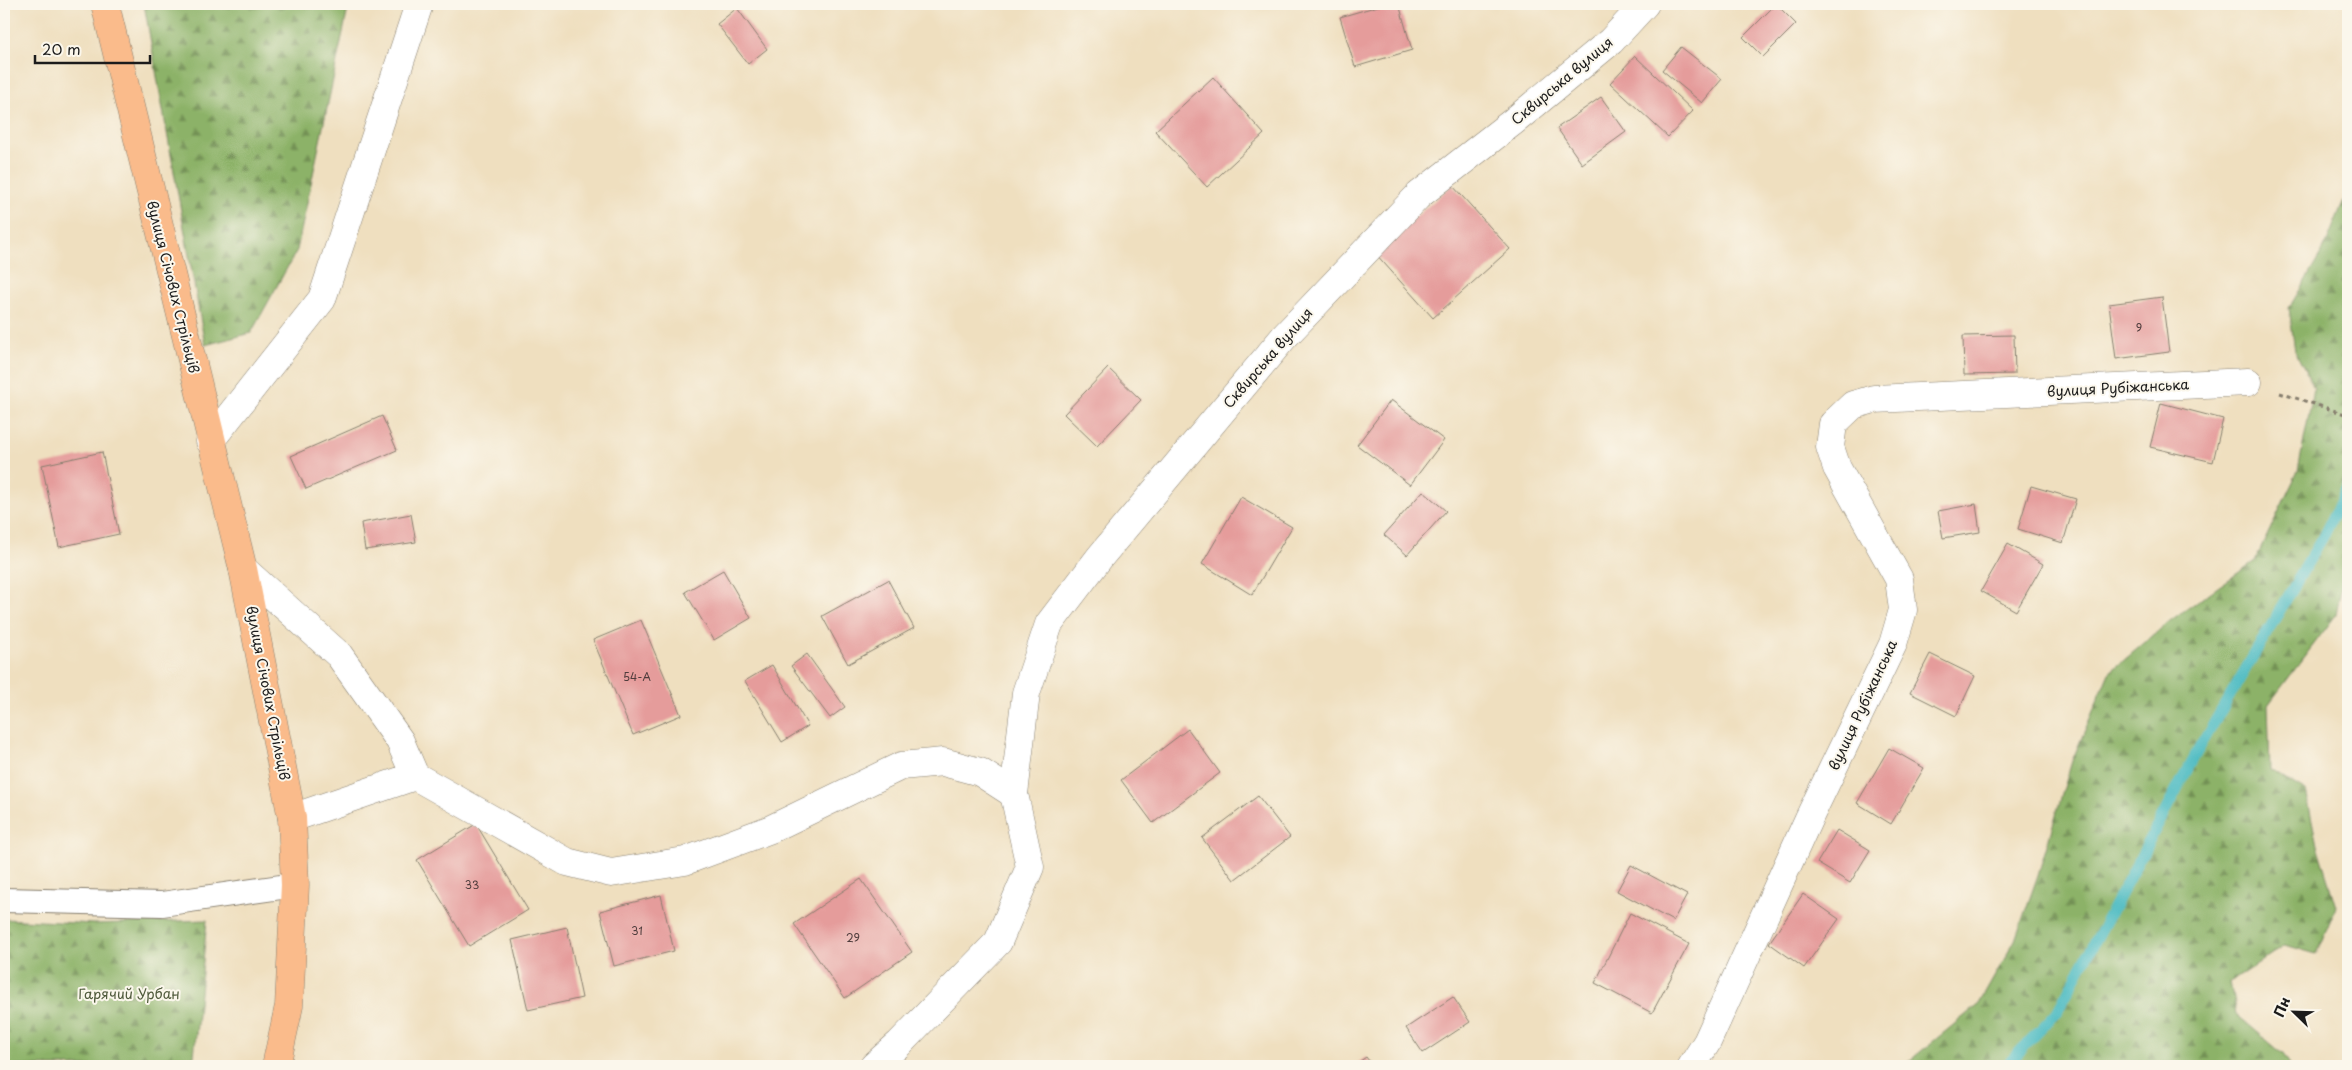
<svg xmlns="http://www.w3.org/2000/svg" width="2352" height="1070" viewBox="0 0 2352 1070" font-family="'Playpen Sans',sans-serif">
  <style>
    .forest { fill: url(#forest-firs); stroke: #546742 }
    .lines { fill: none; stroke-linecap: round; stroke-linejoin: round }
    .stream { stroke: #4dbbc2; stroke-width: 11 }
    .building { fill: #e59c9b }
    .service-casing { stroke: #867e6e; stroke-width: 26 }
    .minor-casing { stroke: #867e6e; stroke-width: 29 }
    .primary-casing { stroke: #867e6e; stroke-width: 29 }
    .path { stroke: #867e6e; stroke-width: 3; stroke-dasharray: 4 4; stroke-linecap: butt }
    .service { stroke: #fff; stroke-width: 24 }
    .minor { stroke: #fff; stroke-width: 28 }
    .primary { stroke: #fabb8b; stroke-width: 28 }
    .labels { text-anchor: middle; stroke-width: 4; stroke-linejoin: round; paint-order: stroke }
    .number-label { font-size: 11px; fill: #4e3c3c }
    .street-label { font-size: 14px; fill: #1c1c1c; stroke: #fbf7ec }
    .park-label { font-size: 14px; fill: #505b3c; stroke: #fbf7ec }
  </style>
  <defs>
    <pattern id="forest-firs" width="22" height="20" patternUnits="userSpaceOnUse" patternTransform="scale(1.25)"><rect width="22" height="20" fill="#8cb267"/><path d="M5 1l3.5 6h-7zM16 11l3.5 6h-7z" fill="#729054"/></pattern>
  </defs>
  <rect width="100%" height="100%" fill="#fbf7ec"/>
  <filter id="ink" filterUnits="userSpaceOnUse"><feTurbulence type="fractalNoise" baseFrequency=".02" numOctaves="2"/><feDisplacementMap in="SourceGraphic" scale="10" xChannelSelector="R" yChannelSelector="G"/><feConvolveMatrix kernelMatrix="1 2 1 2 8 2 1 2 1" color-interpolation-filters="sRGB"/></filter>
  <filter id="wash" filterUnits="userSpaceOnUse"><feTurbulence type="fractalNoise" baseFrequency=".0096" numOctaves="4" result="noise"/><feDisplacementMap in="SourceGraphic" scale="20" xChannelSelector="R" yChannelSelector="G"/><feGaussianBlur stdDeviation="1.12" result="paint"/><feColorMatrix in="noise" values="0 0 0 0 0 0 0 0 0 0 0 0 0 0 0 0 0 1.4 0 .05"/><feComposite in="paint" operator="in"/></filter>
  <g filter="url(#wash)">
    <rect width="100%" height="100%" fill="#efdfbf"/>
    <g class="forest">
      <path d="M144,4H349L297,250L251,333L205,345Z"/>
      <path d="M2348,190V569L2344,574L2336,615L2268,705L2270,770L2306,791L2317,845L2336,907L2316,954L2285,945L2230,982L2236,1014L2283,1054L2291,1066H1903L1979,1004L2015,940L2038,875L2072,761L2109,673L2171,620L2255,561L2298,471L2314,388L2295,351L2289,308L2324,249Z"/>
      <path d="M4,919L94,924L207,920L193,1066H4Z"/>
    </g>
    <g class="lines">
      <path class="stream" d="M2006,1066L2057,1012L2197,752L2324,535L2348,486"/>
    </g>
    <g id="blocks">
      <g class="building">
        <path d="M1385,4H1399L1412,50L1355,67L1340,17Z"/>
        <path d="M1776,4L1796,24L1763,57L1743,37Z"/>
        <path d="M737,8L767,49L748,64L717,24Z"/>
        <path d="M1681,47L1722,79L1702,103L1662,70Z"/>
        <path d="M1635,56L1693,111L1668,137L1610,83Z"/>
        <path d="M1213,77L1264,134L1207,187L1155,131Z"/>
        <path d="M1601,97L1626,132L1582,164L1557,128Z"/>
        <path d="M1452,185L1510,249L1433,318L1375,253Z"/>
        <path d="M2162,297L2169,352L2116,359L2109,304Z"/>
        <path d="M2014,335L2015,374L1964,375L1963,336Z"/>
        <path d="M1108,368L1141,400L1097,446L1064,414Z"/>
        <path d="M1391,400L1444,440L1410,485L1357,445Z"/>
        <path d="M2161,403L2223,419L2213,462L2150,447Z"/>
        <path d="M382,416L397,450L306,489L291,456Z"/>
        <path d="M102,452L119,534L59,547L42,465Z"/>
        <path d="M2031,486L2076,499L2063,543L2018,529Z"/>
        <path d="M1423,491L1446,511L1407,555L1384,535Z"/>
        <path d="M1241,497L1292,527L1252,595L1202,564Z"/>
        <path d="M1976,504L1980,532L1943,538L1938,511Z"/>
        <path d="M411,514L416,542L365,550L361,523Z"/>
        <path d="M2008,544L2043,564L2016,611L1981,591Z"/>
        <path d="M723,570L751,618L714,640L685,592Z"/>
        <path d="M888,580L914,628L848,664L822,616Z"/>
        <path d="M641,620L681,715L633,735L593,640Z"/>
        <path d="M807,654L845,707L830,718L791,666Z"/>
        <path d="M1930,654L1975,676L1956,716L1910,693Z"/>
        <path d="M772,665L808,726L782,742L745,681Z"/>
        <path d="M1188,729L1220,773L1153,823L1121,780Z"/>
        <path d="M1889,748L1924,768L1891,824L1857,803Z"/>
        <path d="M1258,796L1290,837L1234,880L1202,838Z"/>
        <path d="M476,824L528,910L469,946L417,860Z"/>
        <path d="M1837,830L1870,850L1850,883L1817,863Z"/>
        <path d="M1631,865L1687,895L1673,921L1617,891Z"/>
        <path d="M861,879L912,952L845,998L794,924Z"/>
        <path d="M1803,894L1839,919L1804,968L1769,943Z"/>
        <path d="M661,895L674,951L614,966L600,911Z"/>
        <path d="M1630,913L1689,944L1652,1013L1595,983Z"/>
        <path d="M567,927L582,998L528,1010L512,940Z"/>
        <path d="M1453,997L1470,1022L1423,1053L1406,1028Z"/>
        <path d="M1366,1057L1373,1066H1353Z"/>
      </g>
    </g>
  </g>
  <g filter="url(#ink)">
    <use href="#blocks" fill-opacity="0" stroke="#867e6e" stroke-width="1"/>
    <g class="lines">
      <defs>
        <path id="service" d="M4,900L162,904L295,885"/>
        <g id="minor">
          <path d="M210,441L322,299L419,4"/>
          <path d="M243,569L339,655L400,741L415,776"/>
          <path d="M292,818L415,776L567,862L611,873L685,861L771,829L901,766L943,762L980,772L1014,794"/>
          <path d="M874,1066L899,1044L998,942L1030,867L1014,794L1026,693L1049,624L1100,557L1284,337L1419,195L1514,121L1611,41L1645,4"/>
          <path d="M1692,1066L1707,1042L1809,818L1893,644L1903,610L1899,579L1837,468L1830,447L1833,424L1853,405L1874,399L2248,382"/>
        </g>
        <path id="primary" d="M105,4L243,569L292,818L295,885L289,1006L276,1066"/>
      </defs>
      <use href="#service" class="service-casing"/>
      <use href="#minor" class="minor-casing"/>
      <use href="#primary" class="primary-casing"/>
      <path class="path" d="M2280,393L2348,415"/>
      <use href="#service" class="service"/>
      <use href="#minor" class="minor"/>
      <use href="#primary" class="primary"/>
    </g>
  </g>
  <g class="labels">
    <g class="number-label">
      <text x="2139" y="332">9</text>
      <text x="637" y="681">54-А</text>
      <text x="472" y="889">33</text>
      <text x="637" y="935">31</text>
      <text x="853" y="942">29</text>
    </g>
    <g class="street-label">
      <text transform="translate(1562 81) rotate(-40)" y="5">Сквирська вулиця</text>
      <text transform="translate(173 287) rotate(76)" y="5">вулиця Січових Стрільців</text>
      <text transform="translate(1268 358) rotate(-49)" y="5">Сквирська вулиця</text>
      <text transform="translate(2118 388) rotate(-3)" y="5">вулиця Рубіжанська</text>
      <text transform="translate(268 693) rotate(79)" y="5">вулиця Січових Стрільців</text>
      <text transform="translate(1863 705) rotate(-65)" y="5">вулиця Рубіжанська</text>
    </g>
    <g class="park-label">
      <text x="129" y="999">Гарячий Урбан</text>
    </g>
  </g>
  <rect width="2352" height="1070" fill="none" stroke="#fbf7ec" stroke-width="20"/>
  <g transform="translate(2294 1012) rotate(293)" stroke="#fbf7ec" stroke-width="4" paint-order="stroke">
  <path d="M0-4L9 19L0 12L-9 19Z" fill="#1c1c1c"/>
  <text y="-8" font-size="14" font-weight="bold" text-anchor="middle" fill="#1c1c1c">Пн</text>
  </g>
  <path d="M35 55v8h115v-8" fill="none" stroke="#1c1c1c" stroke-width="2.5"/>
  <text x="42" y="55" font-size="15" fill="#1c1c1c" stroke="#fbf7ec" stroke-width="4" paint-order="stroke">20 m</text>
</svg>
